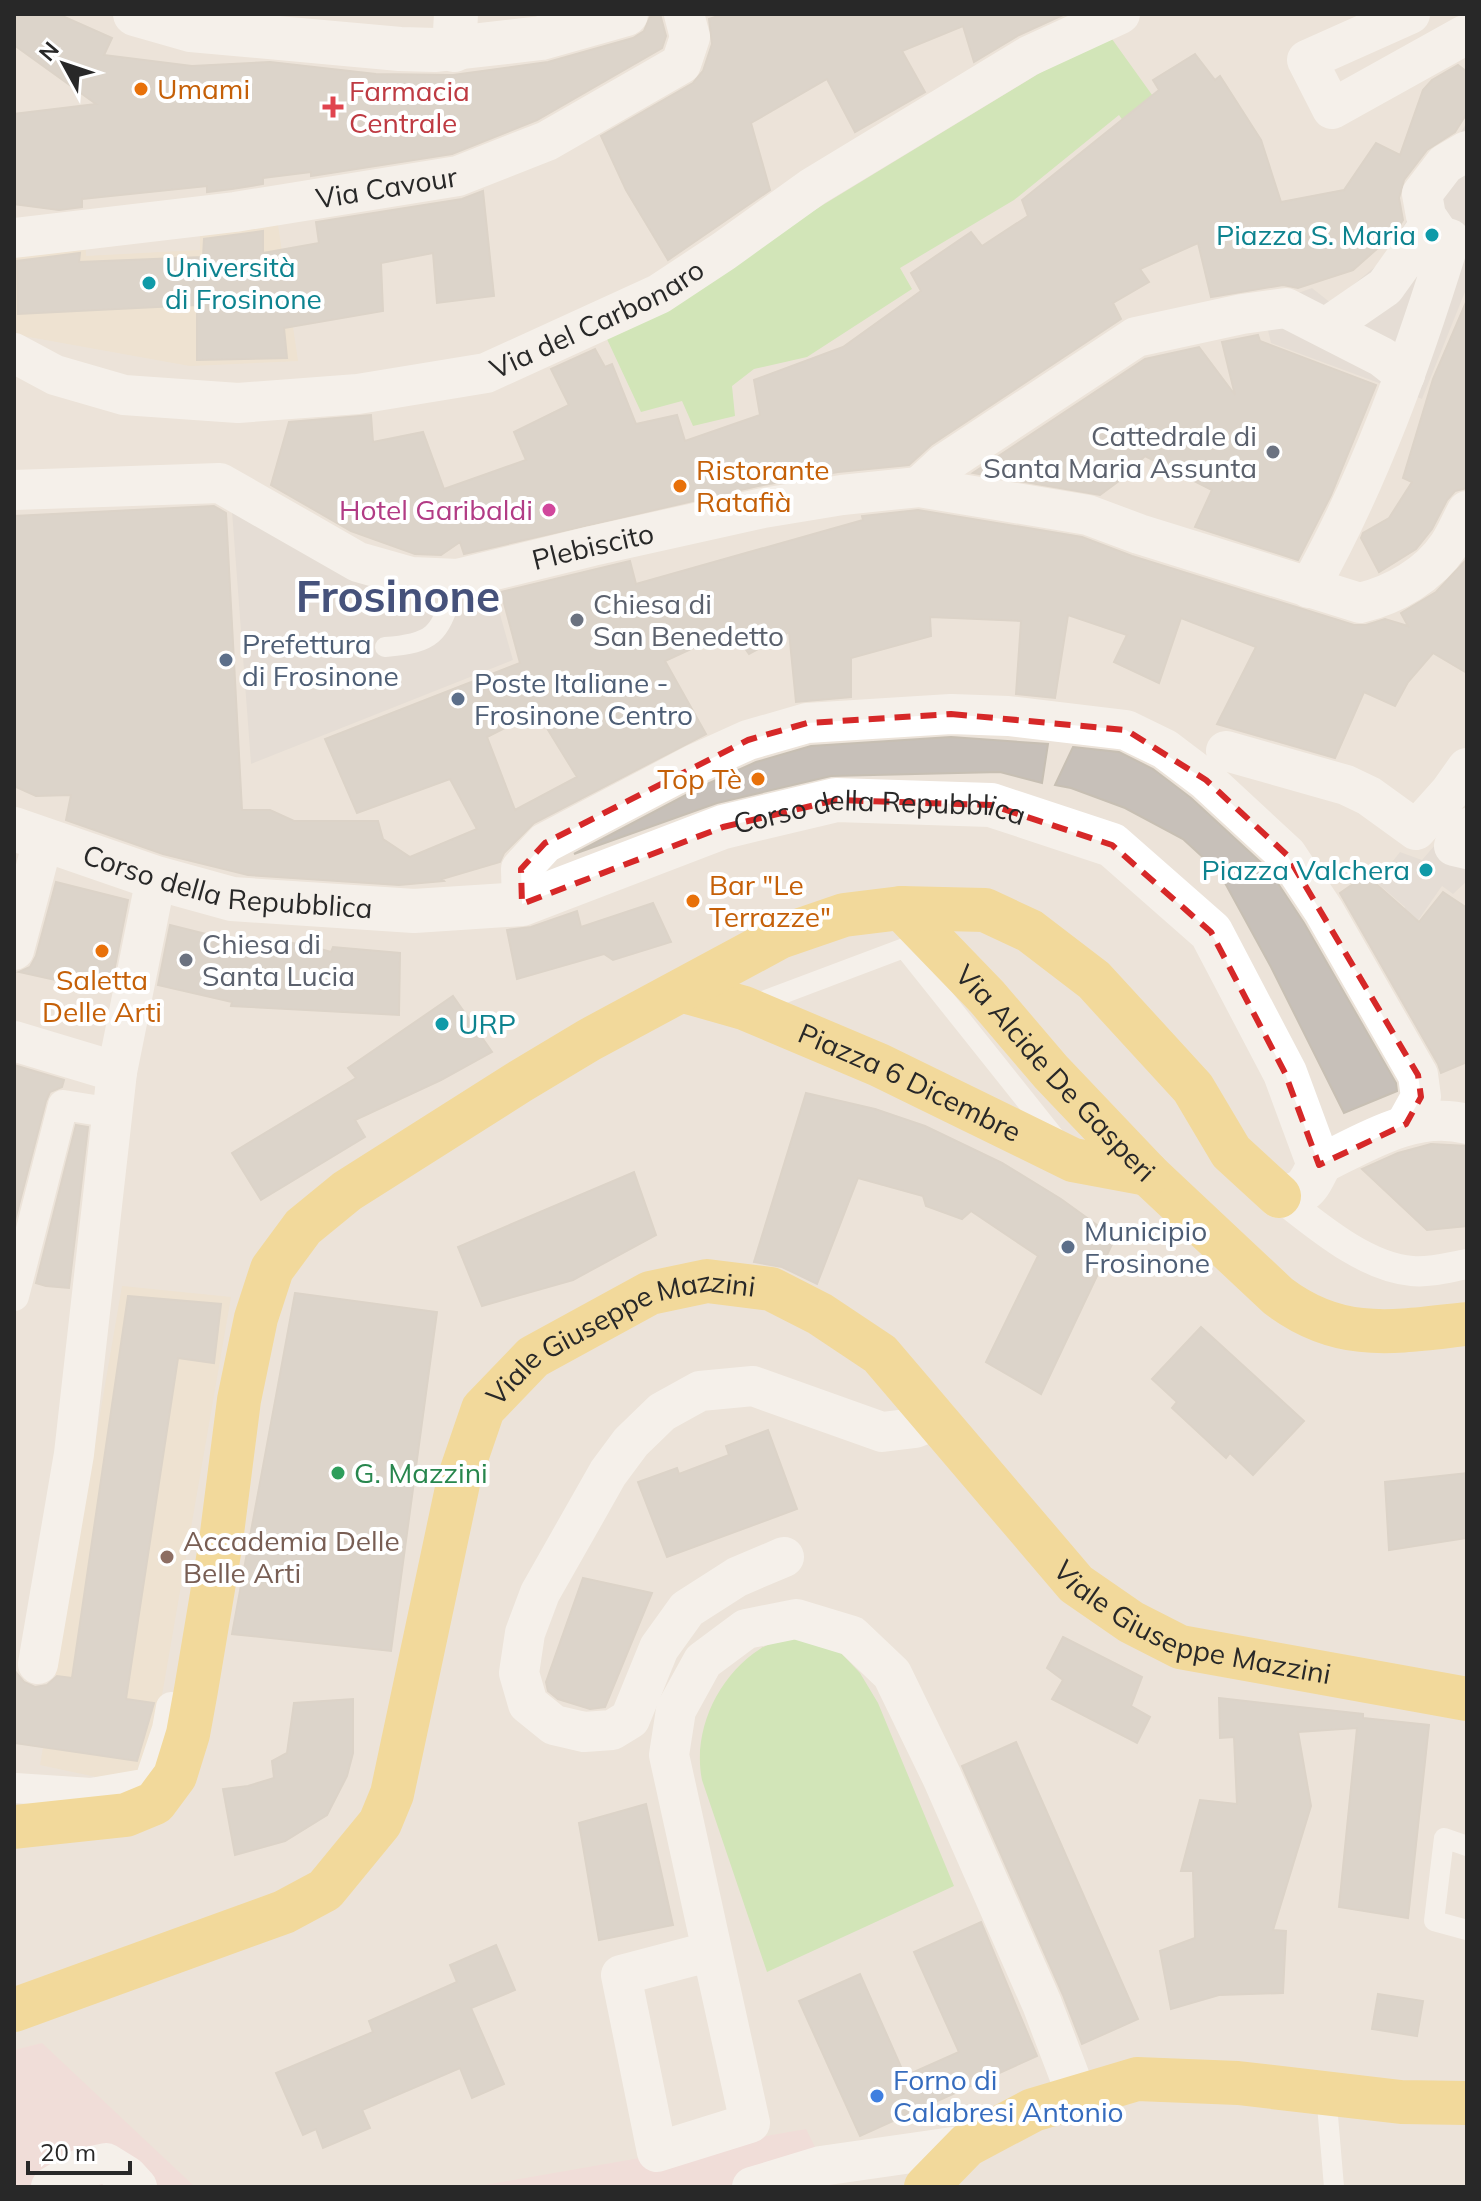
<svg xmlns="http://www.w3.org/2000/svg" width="1481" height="2201" viewBox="0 0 1481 2201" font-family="Mulish,sans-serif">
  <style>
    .education { fill: #efe0c7 }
    .medical { fill: #f4d5d7 }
    .green { fill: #b1e691 }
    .plaza { fill: #dcd6d0 }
    .building { fill: #c7c0b9; stroke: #c7bfb3; stroke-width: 2; fill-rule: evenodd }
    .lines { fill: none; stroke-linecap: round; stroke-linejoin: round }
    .service { stroke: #fff; stroke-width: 20 }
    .pedestrian { stroke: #fff; stroke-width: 30 }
    .minor { stroke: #fff; stroke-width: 40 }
    .tertiary { stroke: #fff; stroke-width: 44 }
    .secondary { stroke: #fff; stroke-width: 44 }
    .primary { stroke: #f8cc51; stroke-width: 44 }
    .marked { fill: none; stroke: #d62828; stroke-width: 6; stroke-dasharray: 16 10; stroke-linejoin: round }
    .food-dot { fill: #e8710a; stroke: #fff; stroke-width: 3 }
    .health-dot { fill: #e0444e; stroke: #fff; stroke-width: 3 }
    .culture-dot { fill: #0f9aa8; stroke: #fff; stroke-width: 3 }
    .worship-dot { fill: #6b7280; stroke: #fff; stroke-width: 3 }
    .hotel-dot { fill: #d1479c; stroke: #fff; stroke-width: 3 }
    .service-dot { fill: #5c6f8a; stroke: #fff; stroke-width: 3 }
    .leisure-dot { fill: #2e9e5b; stroke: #fff; stroke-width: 3 }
    .education-dot { fill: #8d6e63; stroke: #fff; stroke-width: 3 }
    .shop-dot { fill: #3f7fe0; stroke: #fff; stroke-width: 3 }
    .labels { text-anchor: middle; stroke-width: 8; stroke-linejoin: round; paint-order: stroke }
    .food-label { font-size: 28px; fill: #c56008; stroke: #fff; text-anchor: start }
    .health-label { font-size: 28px; fill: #be3a42; stroke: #fff; text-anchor: start }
    .street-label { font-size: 28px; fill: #282828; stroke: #fff }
    .culture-label { font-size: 28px; fill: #0d838f; stroke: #fff; text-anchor: end }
    .worship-label { font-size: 28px; fill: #5b616d; stroke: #fff; text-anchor: start }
    .hotel-label { font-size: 28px; fill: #b23c85; stroke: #fff; text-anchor: end }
    .service-label { font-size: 28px; fill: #4e5e75; stroke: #fff; text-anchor: start }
    .leisure-label { font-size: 28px; fill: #27864d; stroke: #fff; text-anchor: start }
    .education-label { font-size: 28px; fill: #785e54; stroke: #fff; text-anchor: start }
    .shop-label { font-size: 28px; fill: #366cbe; stroke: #fff; text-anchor: start }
    .town-label { font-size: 44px; font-weight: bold; fill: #46527b; stroke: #fff }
  </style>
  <rect width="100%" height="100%" fill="#ece3d9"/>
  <g class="education">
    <path d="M277,218L298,361L190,366L18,335L14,331V253L85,239L86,256L200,250V228Z"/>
    <path d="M122,1286L231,1297L149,1770L101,1778L40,1765Z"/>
  </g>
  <g class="medical">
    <path d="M42,2043L195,2187H14V2050Z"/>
    <path d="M806,2129L835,2187H473Z"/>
  </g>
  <g class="green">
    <path d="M1107,32L1160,106L1132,134L1119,115L1014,200L900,268L912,289L807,357L754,369L732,386L735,416L693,426L682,401L641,412L606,337Z"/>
    <path d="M796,1637L822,1639L842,1654L860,1673L878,1703L954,1886L767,1972L702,1780C692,1731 718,1676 760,1649C770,1642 785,1641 796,1637Z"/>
  </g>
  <g class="plaza">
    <path d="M1467,122V287L1422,399L1271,343L1262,306L1312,288L1331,303L1382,261Z"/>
    <path d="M232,512L405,600L492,586L513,660L251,764Z"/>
    <path d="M1467,808V881L1453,894L1442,886L1417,922L1401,915L1405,907L1376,882L1400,852L1422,860Z"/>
  </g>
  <g class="building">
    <path d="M14,14H58L112,38L104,55L192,66L270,62L376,74L453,75L548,62L633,38L644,31L650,17L660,14L666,36L662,48L537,120L452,154L311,176V172L263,178V184L232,189L207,192V186L82,199V207L59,210L14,204V114L96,104L14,45Z"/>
    <path d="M724,14H1065L1019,35L974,62L963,26L902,51L925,92L855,132L827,79L751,123L770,190L668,260L626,190L601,136L693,83L703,71L712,44L709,19Z"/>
    <path d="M1195,54L1215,80L1220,76L1261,140L1281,202L1344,190L1376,143L1400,155L1423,90L1432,80L1458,65L1467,72V113L1455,132L1427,150L1404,180L1399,198L1403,220L1395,233L1353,270L1298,288L1283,285L1211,297L1198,243L1140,269L1149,282L1113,303L1121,319L931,445L909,465L838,472L758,486L464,554L460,542L441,555L415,554L351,531L271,485L289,422L371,415L373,442L423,432L444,489L526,460L514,432L569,405L551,369L595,349L605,367L612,364L636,424L677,415L685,441L760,415L754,380L843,347L921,291L911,273L971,232L982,246L1028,216L1022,200L1159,90L1153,80Z"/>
    <path d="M483,191L494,296L437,303L433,253L381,263L383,311L284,328L287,358L197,360V305L18,314L17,261L80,253L79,262L203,257L204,239L263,231V253L319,243L316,222L462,199Z"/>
    <path d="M1467,300V488L1455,491L1447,500L1432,529L1416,549L1379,572L1361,538L1363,533L1389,518L1412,482L1403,478L1433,379Z"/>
    <path d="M1258,335L1260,341L1376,385L1331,495L1298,560L1195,527L1212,490L1145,456L1123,478L1100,495L973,473L1145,359L1199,347L1235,395L1222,342Z"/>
    <path d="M214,506L226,513L242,810H270L294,821H378L383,839L410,857L477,829L450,779L357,813L325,739L520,663L501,592L630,561L636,584L863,520L862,516L918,510L1082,537L1132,556L1354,625H1366L1385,619L1408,626L1401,613L1436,592L1467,559V673L1433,653L1408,682L1395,706L1364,692L1335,758L1217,724L1256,647L1181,618L1159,683L1114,662L1127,635L1068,615L1055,698L1016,694L1021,621L930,617L931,636L851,658V697L796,702L789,632L749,654L732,630L665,661L706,734L534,823L504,853L500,862L442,879L444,881L399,885L248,875L163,854L66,820L71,795L36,796L14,786V516ZM537,712L577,777L515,810L487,737Z"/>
    <path d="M951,737L1048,744L1042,783L1000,772L831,776L717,803L574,854L705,785L756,762L811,746Z"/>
    <path d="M1073,747L1119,752L1153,769L1191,798L1269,870L1304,923L1396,1083L1397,1091L1344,1113L1271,967L1219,872L1183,839L1125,808L1071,788L1055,785Z"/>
    <path d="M1366,875L1419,922L1443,892L1467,908V1062L1441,1073L1438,1064L1340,893Z"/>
    <path d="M56,882L128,900L110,992L19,972L30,967L36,956Z"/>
    <path d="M653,903L671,942L613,960L604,954L517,979L507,930L531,927L577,911L581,927Z"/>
    <path d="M170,925L242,943V939L303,944L331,952L333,947L400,953L399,1015L231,1006L232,1002L158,985Z"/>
    <path d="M453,996L492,1052L441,1080L355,1120L365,1137L261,1200L232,1153L356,1078L348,1068Z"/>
    <path d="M14,1065L64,1080L62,1087L50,1092L46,1101L14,1224Z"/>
    <path d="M806,1093L875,1109L925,1126L1002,1163L1061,1199L1115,1238L1041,1394L986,1362L1038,1256L971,1211L962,1219L926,1206L923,1196L858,1178L817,1284L782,1267L754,1262Z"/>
    <path d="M76,1125L88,1127L69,1288L46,1286L36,1283Z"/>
    <path d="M1431,1144L1467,1146V1226L1427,1230L1362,1169L1398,1153Z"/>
    <path d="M634,1172L656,1235L573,1280L482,1306L458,1247Z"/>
    <path d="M295,1293L437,1312L391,1651L232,1634Z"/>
    <path d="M128,1296L221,1304L214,1363L178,1358L126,1699L154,1703L137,1761L14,1743V1670L24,1682L35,1687L47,1685L57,1676L72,1678Z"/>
    <path d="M1201,1327L1304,1421L1253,1475L1230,1453L1226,1458L1172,1408L1177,1402L1152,1379Z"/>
    <path d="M768,1430L797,1509L667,1557L638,1482L677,1468L679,1474L729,1455L726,1446Z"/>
    <path d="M1467,1473V1538L1389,1550L1385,1482Z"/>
    <path d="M583,1578L652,1593L605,1707L590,1709L558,1699L548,1691L546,1682Z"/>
    <path d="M1063,1637L1142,1677L1131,1706L1150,1717L1137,1743L1052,1699L1063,1680L1047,1668Z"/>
    <path d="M1219,1698L1363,1714V1718L1429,1725L1408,1918L1339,1907L1357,1728L1298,1732L1311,1806L1273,1930L1286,1931L1283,1993L1219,1995L1171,2009L1160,1951L1195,1938L1193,1871H1181L1200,1800L1237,1804L1234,1737L1220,1738Z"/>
    <path d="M353,1699V1753L347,1776L327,1815L285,1841L235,1855L223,1789L248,1786L274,1778L272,1761L287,1753L294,1703Z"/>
    <path d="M1016,1742L1138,2019L1082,2044L1063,1995L962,1766Z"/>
    <path d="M646,1804L673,1925L599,1940L579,1823Z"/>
    <path d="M981,1922L1037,2056L860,2136L799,2001L860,1974L905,2076L959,2052L914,1952Z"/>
    <path d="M496,1945L515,1990L471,2008L504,2084L472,2098L460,2068L362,2110L370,2128L323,2148L316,2129L303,2135L276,2073L373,2032L369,2021L457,1982L450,1965Z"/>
    <path d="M1378,1994L1423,2001L1417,2036L1372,2029Z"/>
  </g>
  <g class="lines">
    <g class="service">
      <path d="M385,647C443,643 439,628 458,579"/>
      <path d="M750,1006L904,948L1058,1141"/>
      <path d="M1467,1846L1444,1838L1434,1921L1467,1930"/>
      <path d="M1326,2093L1334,2187"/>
    </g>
    <g class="pedestrian">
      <path d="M1279,1196C1315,1224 1364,1267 1412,1271C1429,1273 1450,1267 1467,1264"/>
      <path d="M14,1296L63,1105L113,1113"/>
      <path d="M15,1788L91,1793L149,1783L167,1729L171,1707"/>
    </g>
    <g class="minor">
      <path d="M1410,14L1307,60L1332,109L1465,35"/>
      <path d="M1439,235L1426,216L1422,194L1445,164L1467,151"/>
      <path id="s1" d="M14,238L235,212L458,176L547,141L681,64L690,37L684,14"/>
      <path id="s2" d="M14,353L55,375L124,395L238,403L358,394L486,373L659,294L724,251L813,187L1029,56L1120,14"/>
      <path d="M919,487L944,464L1136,337L1242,314L1286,308L1382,357L1405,375"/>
      <path id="s3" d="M14,490L220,483L358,562L411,577L458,579L592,546L763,508L842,495L919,487L1088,515L1139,534L1360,603C1394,595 1429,575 1449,545C1456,535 1461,522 1467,511"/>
      <path d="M1309,588C1370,479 1413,359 1450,239L1425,231L1385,287L1327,327"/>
      <path d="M1226,751L1346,785L1369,796L1416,830L1450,792L1467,768"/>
      <path d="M1467,828L1454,846L1467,849"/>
      <path d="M522,904L521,869L545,843L695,764L748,740L807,723L951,714L1008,716L1126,730L1165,749L1206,780L1287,855L1324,911L1418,1075L1421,1097L1406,1124"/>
      <path d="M14,950L43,841"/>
      <path d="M14,1041L117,1072"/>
      <path d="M1319,1165C1364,1143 1415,1110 1467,1124"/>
      <path d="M784,1557L737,1577L687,1609L659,1648L630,1719L612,1730L584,1732L554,1725L528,1704L519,1673L525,1633L540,1593L608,1473L631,1442L662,1412L700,1391L753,1386L882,1432L915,1428L938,1419"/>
      <path d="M38,1664L74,1454L117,1072L156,878"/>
      <path d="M712,1951L621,1975L657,2152L750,2123L669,1755L676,1710L703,1661L746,1629L796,1619L852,1636L892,1674L942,1777L1042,2004L1077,2096"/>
      <path d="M51,2187L82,2168L106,2163L127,2176L137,2187"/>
      <path d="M752,2187L821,2166L967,2145"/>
    </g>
    <path class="tertiary" d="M454,50L456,14"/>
    <g class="secondary">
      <path d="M135,14L191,30L400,49L436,50L541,38L626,14"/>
      <path id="s4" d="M14,829L156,878L232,899L414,911L522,904L723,827L836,800L991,805L1112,845L1211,932L1285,1073L1319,1165C1308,1187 1305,1195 1279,1196"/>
    </g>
    <g class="primary">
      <path id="s5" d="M901,908L987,997L1051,1072L1148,1174L1278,1296C1340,1343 1394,1332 1467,1324"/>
      <path id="s6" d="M684,991L744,1008L879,1065L1073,1160L1148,1174"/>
      <path d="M14,1827L126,1815L155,1803L175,1776L188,1734L196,1690L221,1541L239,1400L256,1318L272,1269L303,1227L347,1191L519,1082L589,1040L780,937L844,915L901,908L985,910L1030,931L1094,980L1193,1088L1231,1152L1279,1196"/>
      <path id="s7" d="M14,2010L284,1912L325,1890L380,1823L392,1794L459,1479L483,1409L533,1357L650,1293L707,1281L771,1289L820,1314L880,1354L1076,1584L1131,1622L1180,1647L1467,1699"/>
      <path d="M926,2187L967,2145L1033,2110L1137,2079L1238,2083L1401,2102L1467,2103"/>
    </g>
  </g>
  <path d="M0 0H1481V2201H0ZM951,714L1126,730L1206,780L1287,855L1418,1075L1421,1097L1406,1124L1319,1165L1285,1073L1211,932L1112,845L991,805L836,800L723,827L522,904L521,869L545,843L748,740L807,723Z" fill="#ece3d9" fill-opacity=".55" fill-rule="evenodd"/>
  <path class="marked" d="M951,714L1126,730L1206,780L1287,855L1418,1075L1421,1097L1406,1124L1319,1165L1285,1073L1211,932L1112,845L991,805L836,800L723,827L522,904L521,869L545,843L748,740L807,723Z"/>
  <g class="food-dot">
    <circle cx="141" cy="89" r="8"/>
    <circle cx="680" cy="486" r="8"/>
    <circle cx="758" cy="779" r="8"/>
    <circle cx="693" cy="901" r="8"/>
    <circle cx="102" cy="951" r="8"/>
  </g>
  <path class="health-dot" d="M329 95h8v8h8v8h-8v8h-8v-8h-8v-8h8z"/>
  <g class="culture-dot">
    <circle cx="1432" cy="235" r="8"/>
    <circle cx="149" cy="283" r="8"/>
    <circle cx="1426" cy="870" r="8"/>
    <circle cx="442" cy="1024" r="8"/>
  </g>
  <g class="worship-dot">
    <circle cx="1273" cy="452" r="8"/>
    <circle cx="577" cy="620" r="8"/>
    <circle cx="186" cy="960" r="8"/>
  </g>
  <circle class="hotel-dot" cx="549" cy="510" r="8"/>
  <g class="service-dot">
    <circle cx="226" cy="660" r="8"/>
    <circle cx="458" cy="699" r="8"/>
    <circle cx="1068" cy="1247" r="8"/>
  </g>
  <circle class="leisure-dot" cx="338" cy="1473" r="8"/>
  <circle class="education-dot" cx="167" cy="1557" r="8"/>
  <circle class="shop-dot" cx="877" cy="2096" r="8"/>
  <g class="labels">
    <g class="food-label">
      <text x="157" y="99">Umami</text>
      <text x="696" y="480">Ristorante<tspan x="696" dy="32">Ratafià</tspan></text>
      <text x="742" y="789" text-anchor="end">Top Tè</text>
      <text x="709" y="895">Bar "Le<tspan x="709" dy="32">Terrazze"</tspan></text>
      <text x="102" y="990" text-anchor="middle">Saletta<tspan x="102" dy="32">Delle Arti</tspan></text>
    </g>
    <g class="health-label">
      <text x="349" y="101">Farmacia<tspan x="349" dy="32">Centrale</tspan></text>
    </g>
    <g class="street-label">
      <text dy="10" stroke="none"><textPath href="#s1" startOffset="376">Via Cavour</textPath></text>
      <text dy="10" stroke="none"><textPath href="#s2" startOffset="606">Via del Carbonaro</textPath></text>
      <text dy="10" stroke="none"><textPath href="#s3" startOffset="606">Plebiscito</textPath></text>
      <text dy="10" stroke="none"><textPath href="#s4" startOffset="894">Corso della Repubblica</textPath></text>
      <text dy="10" stroke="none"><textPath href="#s4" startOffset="222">Corso della Repubblica</textPath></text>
      <text dy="10" stroke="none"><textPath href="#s5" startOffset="226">Via Alcide De Gasperi</textPath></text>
      <text dy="10" stroke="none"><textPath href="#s6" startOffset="244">Piazza 6 Dicembre</textPath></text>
      <text dy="10" stroke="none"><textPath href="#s7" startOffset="1010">Viale Giuseppe Mazzini</textPath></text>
      <text dy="10" stroke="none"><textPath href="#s7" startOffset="1730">Viale Giuseppe Mazzini</textPath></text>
    </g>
    <g class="culture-label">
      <text x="1416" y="245">Piazza S. Maria</text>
      <text x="165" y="277" text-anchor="start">Università<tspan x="165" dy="32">di Frosinone</tspan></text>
      <text x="1410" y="880">Piazza Valchera</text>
      <text x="458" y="1034" text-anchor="start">URP</text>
    </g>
    <g class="worship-label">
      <text x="1257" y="446" text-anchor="end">Cattedrale di<tspan x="1257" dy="32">Santa Maria Assunta</tspan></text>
      <text x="593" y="614">Chiesa di<tspan x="593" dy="32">San Benedetto</tspan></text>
      <text x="202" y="954">Chiesa di<tspan x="202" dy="32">Santa Lucia</tspan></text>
    </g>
    <g class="hotel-label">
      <text x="533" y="520">Hotel Garibaldi</text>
    </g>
    <g class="service-label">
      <text x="242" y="654">Prefettura<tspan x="242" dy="32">di Frosinone</tspan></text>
      <text x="474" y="693">Poste Italiane -<tspan x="474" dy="32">Frosinone Centro</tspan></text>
      <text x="1084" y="1241">Municipio<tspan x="1084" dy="32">Frosinone</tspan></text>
    </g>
    <g class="leisure-label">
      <text x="354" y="1483">G. Mazzini</text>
    </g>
    <g class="education-label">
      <text x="183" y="1551">Accademia Delle<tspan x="183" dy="32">Belle Arti</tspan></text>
    </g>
    <g class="shop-label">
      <text x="893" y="2090">Forno di<tspan x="893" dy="32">Calabresi Antonio</tspan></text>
    </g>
    <g class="town-label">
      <text x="398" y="612">Frosinone</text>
    </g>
  </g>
  <rect width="1481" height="2201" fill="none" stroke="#282828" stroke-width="32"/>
  <g transform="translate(64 64) rotate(310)" stroke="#ffffff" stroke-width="6" paint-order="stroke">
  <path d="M0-6L14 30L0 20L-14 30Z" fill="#282828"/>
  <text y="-12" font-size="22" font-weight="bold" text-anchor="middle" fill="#282828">N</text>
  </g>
  <path d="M28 2161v12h102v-12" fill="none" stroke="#282828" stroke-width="4"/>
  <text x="40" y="2161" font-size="24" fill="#282828" stroke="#ffffff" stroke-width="6" paint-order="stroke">20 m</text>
</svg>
